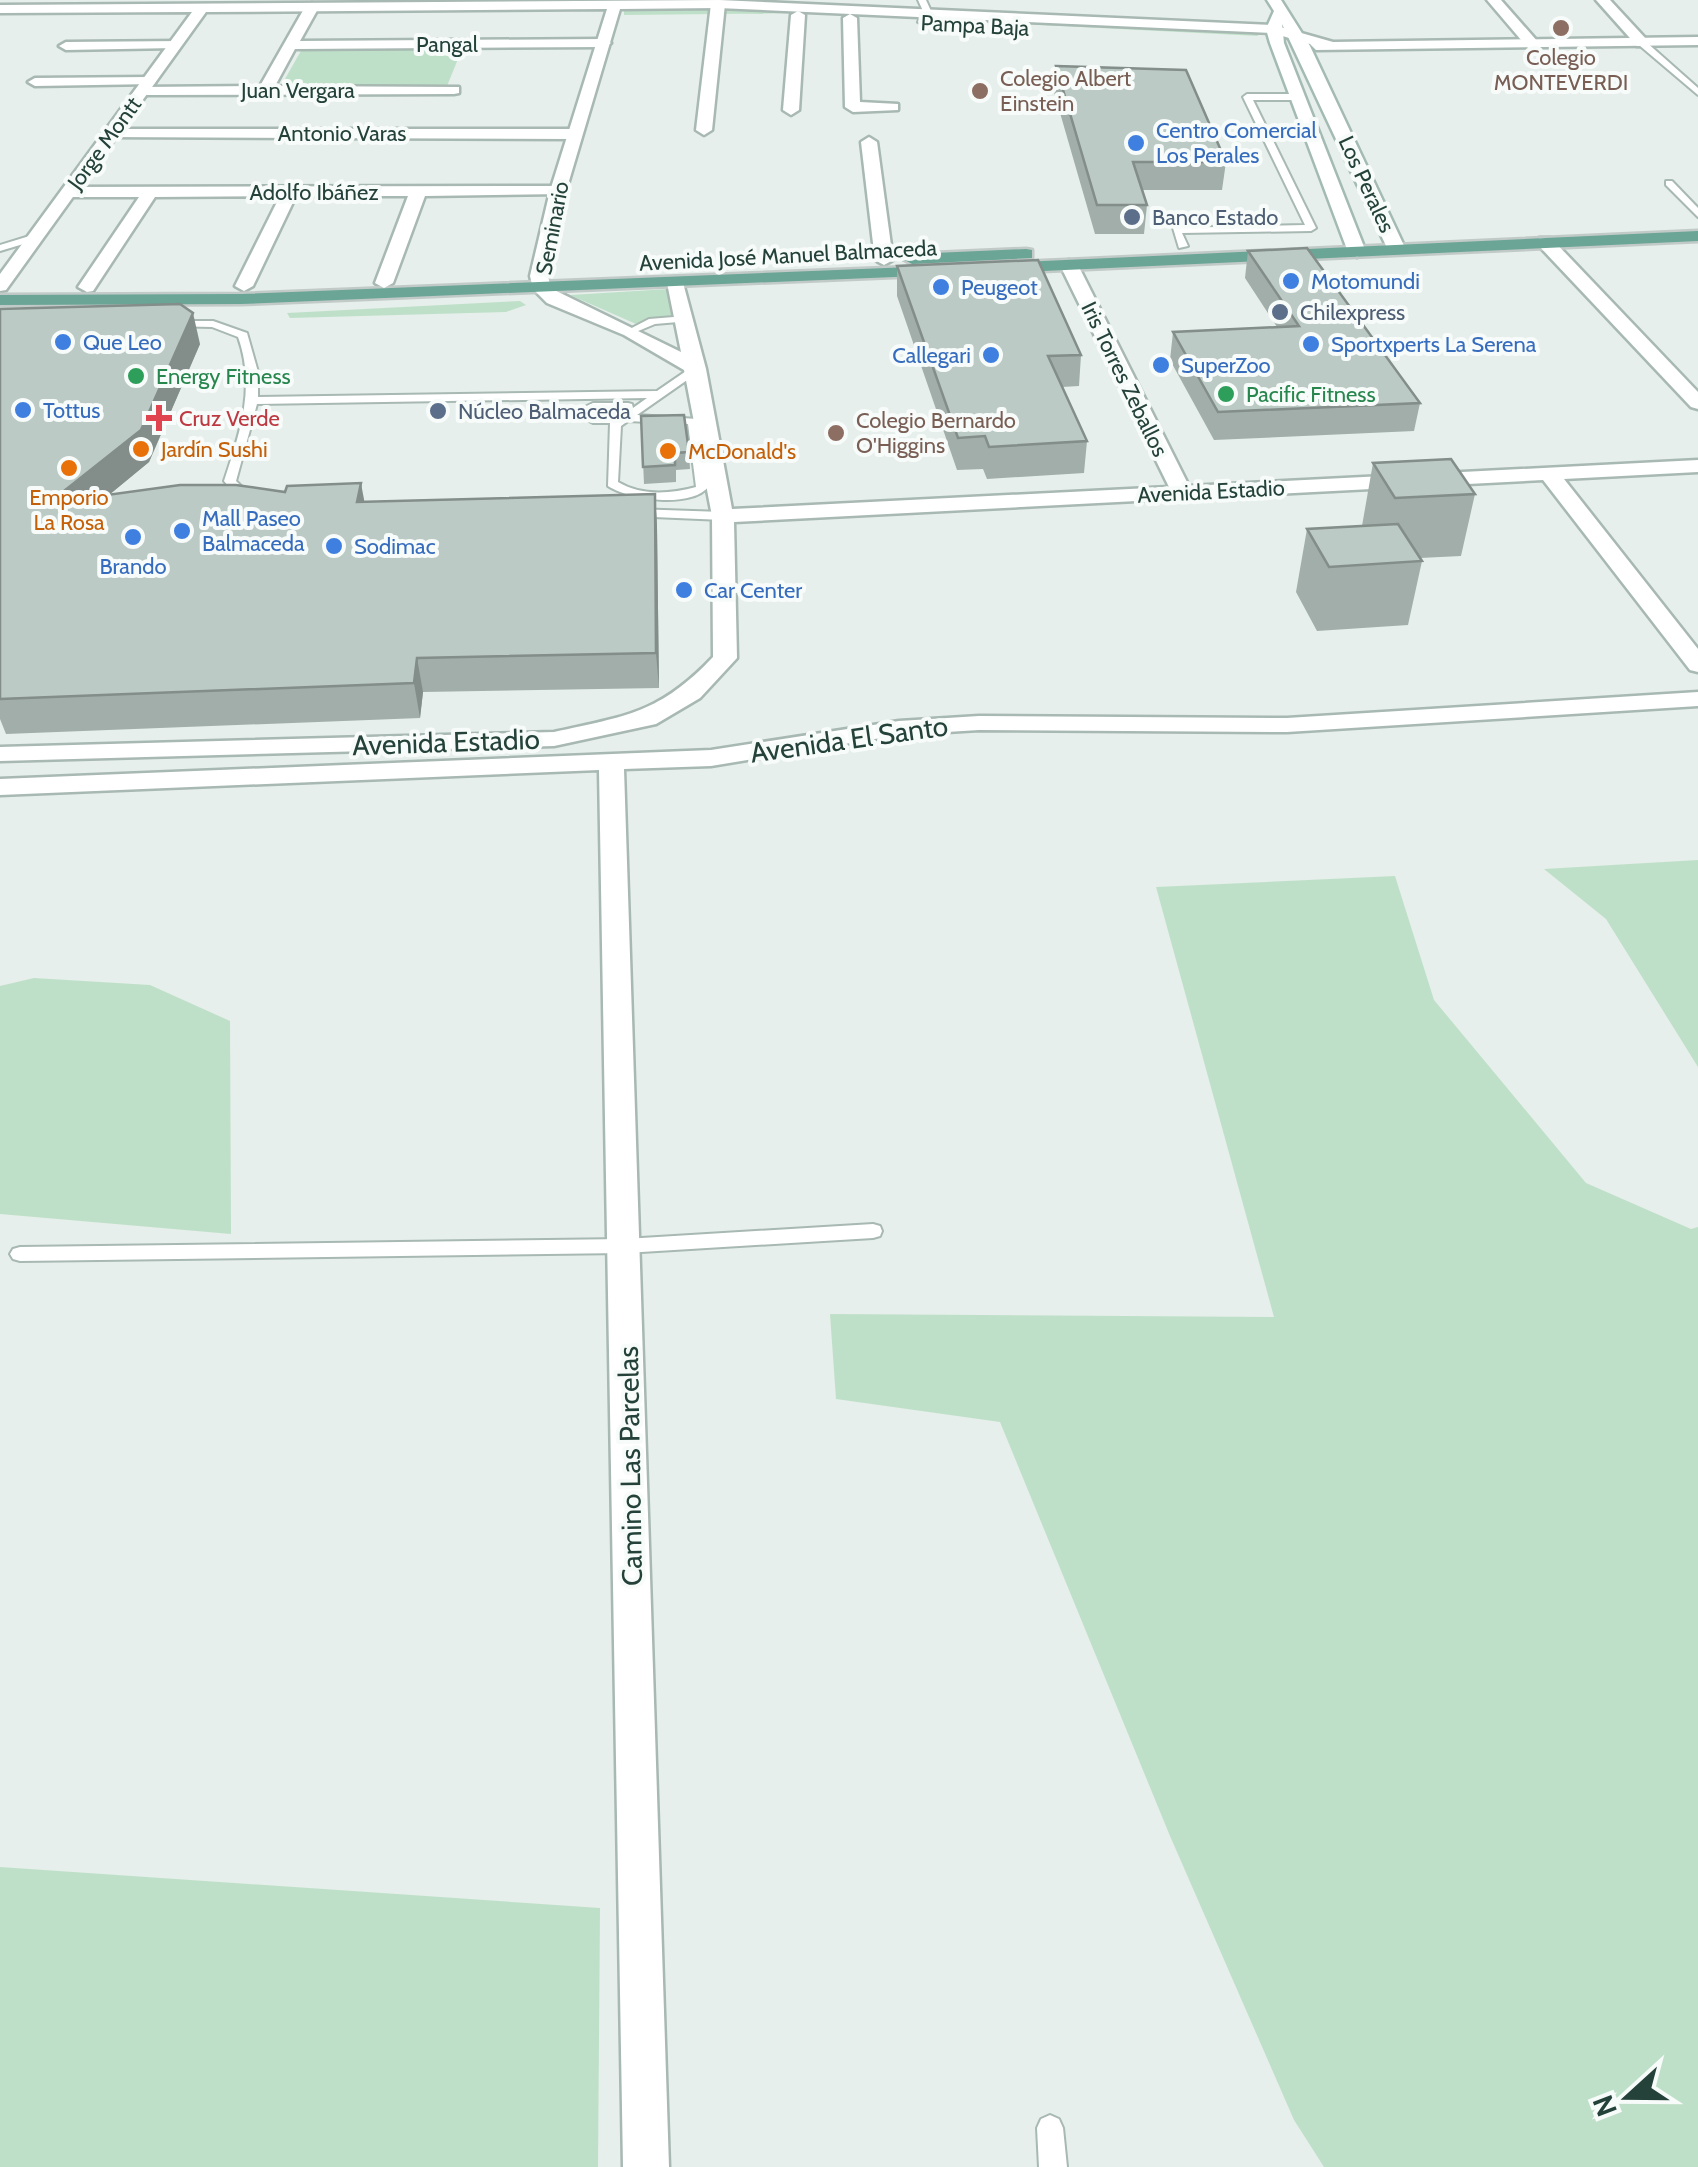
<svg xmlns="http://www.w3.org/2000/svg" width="1698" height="2167" viewBox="0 0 1698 2167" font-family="Cabin,sans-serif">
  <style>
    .green { fill: #bfe0c8 }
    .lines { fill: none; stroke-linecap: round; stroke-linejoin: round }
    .service-casing { stroke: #a8b8b2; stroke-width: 4 }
    .minor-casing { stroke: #a8b8b2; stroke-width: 5 }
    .tertiary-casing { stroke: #a8b8b2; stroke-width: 5 }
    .secondary-casing { stroke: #a4bbb3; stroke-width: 5 }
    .primary-casing { stroke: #c2cac8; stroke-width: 5 }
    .service { fill: #fff; fill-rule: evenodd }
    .minor { fill: #fff; fill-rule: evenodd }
    .tertiary { fill: #fff; fill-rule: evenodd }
    .secondary { fill: #fff; fill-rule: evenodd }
    .primary { fill: #6aa596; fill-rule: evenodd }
    .wall { fill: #a1aea9 }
    .shaded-wall { fill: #838d89 }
    .building { fill: #bbcac4; stroke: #838d89; stroke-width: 2.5 }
    .education-dot { fill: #8d6e63; stroke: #f7fbf9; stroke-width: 4 }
    .shop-dot { fill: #3f7fe0; stroke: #f7fbf9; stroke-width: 4 }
    .service-dot { fill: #5c6f8a; stroke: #f7fbf9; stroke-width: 4 }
    .leisure-dot { fill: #2e9e5b; stroke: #f7fbf9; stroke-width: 4 }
    .health-dot { fill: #e0444e; stroke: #f7fbf9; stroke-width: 4 }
    .food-dot { fill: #e8710a; stroke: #f7fbf9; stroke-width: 4 }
    .labels { text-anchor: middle; stroke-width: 8; stroke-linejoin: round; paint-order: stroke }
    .far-street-label { font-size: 22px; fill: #24423a; stroke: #f7fbf9 }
    .far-education-label { font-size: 22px; fill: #785e54; stroke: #f7fbf9; text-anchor: start }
    .far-shop-label { font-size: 22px; fill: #366cbe; stroke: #f7fbf9; text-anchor: start }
    .far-service-label { font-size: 22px; fill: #4e5e75; stroke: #f7fbf9; text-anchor: start }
    .far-leisure-label { font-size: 22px; fill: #27864d; stroke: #f7fbf9; text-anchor: start }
    .far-health-label { font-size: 22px; fill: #be3a42; stroke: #f7fbf9; text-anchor: start }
    .far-food-label { font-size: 22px; fill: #c56008; stroke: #f7fbf9; text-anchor: start }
    .street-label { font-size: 28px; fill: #24423a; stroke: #f7fbf9 }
  </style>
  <rect width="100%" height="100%" fill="#e6efeb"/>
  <g class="green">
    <path d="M739,9L1256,27L1258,36L802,13L624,15V10Z"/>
    <path d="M302,49H462L447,86H281Z"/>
    <path d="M669,289L678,316L636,324L570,295Z"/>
    <path d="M520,301L526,305L506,312L290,318L287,313Z"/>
    <path d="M1698,860V1067L1606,919L1544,869Z"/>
    <path d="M1395,876L1434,1000L1586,1183L1691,1229L1698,1227V2167H1324L1294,2120L1170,1836L1000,1422L836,1399L830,1314L1274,1317L1156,887Z"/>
    <path d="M34,978L150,985L230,1021L231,1234L0,1214V986Z"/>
    <path d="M0,1867L600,1908L598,2167H0Z"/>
  </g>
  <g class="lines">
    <defs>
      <g id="service">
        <path d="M918,0H926L931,11L922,24L918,22L923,11Z"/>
        <path d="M1639,41H1645L1698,88V95L1639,45Z"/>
        <path d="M1247,94H1297L1301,97L1297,100H1253L1316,228L1311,231L1182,233L1188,246L1179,248L1173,228L1305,225L1243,97Z"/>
        <path d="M1666,181H1672L1698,208V217L1666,185Z"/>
        <path d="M36,234L40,235V239L0,251V245Z"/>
        <path d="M686,316L691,319L690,321L655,324L631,334L626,331L649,319Z"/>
        <path d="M171,321H213L247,333L258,372V397L657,391L692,367H700V371L637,415L697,419L709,486C692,509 629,500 608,486L610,423H593L587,420C602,411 612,422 631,409H593L587,406L593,403H628L632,404L633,408L647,398L257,404L236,481L244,489L260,494L254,498L236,495L224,481C240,433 256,387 238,337L212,327L167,326L166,324ZM628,421L688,424L696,487C670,494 641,496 618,482L621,426Z"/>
        <path d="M634,509L723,512L729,516L723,520L630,516V510Z"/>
        <path d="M873,1224L880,1226L882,1231L880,1236L873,1238L625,1253L20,1261L13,1259L10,1254L13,1249L20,1247L625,1239Z"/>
        <path d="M1050,2115L1059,2119L1063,2128L1067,2167H1039L1037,2128L1041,2119Z"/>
      </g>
      <g id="minor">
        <path d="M718,0L725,4L712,130L704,135L696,130L711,4Z"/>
        <path d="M1487,0H1501L1538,42V48H1528Z"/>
        <path d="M1596,0H1610L1647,40V46H1637Z"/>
        <path d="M312,3L319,7L300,41L604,39L611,43L604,47L295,49L275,86L459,87V93L454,94L142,95L135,91L142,87L260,86L305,7Z"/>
        <path d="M798,11L805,15L799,110L791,115L783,110L791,15Z"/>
        <path d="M850,14L857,18L860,102L898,104V110L853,112L845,107L843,18Z"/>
        <path d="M181,41L176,48L66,50L59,46L66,42Z"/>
        <path d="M149,77L156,81L154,84L35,86L28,82L35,78Z"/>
        <path d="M109,129H574L582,134L574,139L104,137V131Z"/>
        <path d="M869,137L877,142L893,260L884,265L875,260L861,142Z"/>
        <path d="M558,186L566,191L564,194L425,196L393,283L384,288L375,283L408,196H296L253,286L244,291L235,286L280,196L155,197L93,291L87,292L78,287L139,197H69L61,192L69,187Z"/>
        <path d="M1539,238H1551L1698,392V409L1691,407L1539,246Z"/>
        <path d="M1069,260L1078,265L1189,486L1698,460V472L1564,479L1698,649V672L1690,670L1543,480L734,522L737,658L700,698L656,724L554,746L0,761V747L554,732C627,716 660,713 713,657L712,516L684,370L624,335L547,303L533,289L542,284L681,352L667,283L682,279L706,369L732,509L1169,487L1060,265Z"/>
        <path d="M1698,692V706L1287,732L979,730L899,735L711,766L624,769L669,2167H623L599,770L0,795V779L711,750L899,721L979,716L1287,718Z"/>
      </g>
      <path id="tertiary" d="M719,0L1273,25L1333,42L1698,37V45L1316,50L1310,44L1272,33L718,8L620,9L566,191L548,276L551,289L542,294L533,289L530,276L550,191L607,9L206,12L6,290L0,291V274L192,12L0,13V5Z"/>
      <path id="secondary" d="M1267,0H1281L1310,46L1406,250L1403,254L1388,250L1282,24L1284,43L1366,252L1357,257L1348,252L1270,43L1266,29L1274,11Z"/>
      <g id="primary">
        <path d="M1698,231V241L1002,273L993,268L1002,263Z"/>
        <path d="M1026,249L1032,250V258L912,264L903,259L912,254Z"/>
        <path d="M936,266L942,267V275L241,304L0,305V295L241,294Z"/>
      </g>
    </defs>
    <use href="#service" class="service-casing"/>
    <use href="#minor" class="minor-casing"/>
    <use href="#tertiary" class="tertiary-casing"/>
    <use href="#secondary" class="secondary-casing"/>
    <use href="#primary" class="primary-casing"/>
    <use href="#service" class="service"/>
    <use href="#minor" class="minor"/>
    <use href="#tertiary" class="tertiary"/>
    <use href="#secondary" class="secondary"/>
    <use href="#primary" class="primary"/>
  </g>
  <g class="wall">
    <path d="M1056,66L1226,162L1222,190H1142L1147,205L1144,234H1095L1054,92Z"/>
    <path d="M1248,251L1420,403L1414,431L1214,440L1170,360L1173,332L1277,327L1245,278Z"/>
    <path d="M897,266L1081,355L1079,386L1062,387L1087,441L1084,473L987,479L983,469L957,470L897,296Z"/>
    <path d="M0,309L200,344L149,462L109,495L285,492L364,502L655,494L657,527L659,688L423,692L420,718L6,734L0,719Z"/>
    <path d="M641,416L689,452L690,469L676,470V482L644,484Z"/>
    <path d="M1373,463L1475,494L1461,556L1420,558L1422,561L1408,625L1317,631L1296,592L1307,529L1362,526Z"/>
  </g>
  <g class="shaded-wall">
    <path d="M193,313L200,344L149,462L59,536L49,503Z"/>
    <path d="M361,483L367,516L357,502Z"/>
    <path d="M655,494L657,527L659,688L656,653Z"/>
    <path d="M417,658L423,692L420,718L414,683Z"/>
  </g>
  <g class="building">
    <path d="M1056,66L1186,70L1226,162H1133L1147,205H1097Z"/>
    <path d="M1307,248L1420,403L1218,412L1173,332L1299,326L1248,251Z"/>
    <path d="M1038,260L1081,355L1048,356L1087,441L989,447L985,436L958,438L897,266Z"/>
    <path d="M180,304L193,313L141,430L49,503L180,485H236L285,492L287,486L361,483L357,502L655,494L656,653L417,658L414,683L0,699V309Z"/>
    <path d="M684,415L689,452L675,453V465L643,467L641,416Z"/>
    <path d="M1451,459L1475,494L1395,498L1373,463Z"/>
    <path d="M1398,524L1422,561L1329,567L1307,529Z"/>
  </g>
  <g class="education-dot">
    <circle cx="1561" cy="28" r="10"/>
    <circle cx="980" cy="91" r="10"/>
    <circle cx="836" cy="433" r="10"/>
  </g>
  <g class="shop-dot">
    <circle cx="1136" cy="143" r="10"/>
    <circle cx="1291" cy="281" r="10"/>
    <circle cx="941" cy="287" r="10"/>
    <circle cx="63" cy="342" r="10"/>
    <circle cx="1311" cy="344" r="10"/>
    <circle cx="991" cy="355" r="10"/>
    <circle cx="1161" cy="365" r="10"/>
    <circle cx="23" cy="410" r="10"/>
    <circle cx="182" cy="531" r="10"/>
    <circle cx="133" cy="537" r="10"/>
    <circle cx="334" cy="546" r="10"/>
    <circle cx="684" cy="590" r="10"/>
  </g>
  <g class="service-dot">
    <circle cx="1132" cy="217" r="10"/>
    <circle cx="1280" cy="312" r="10"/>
    <circle cx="438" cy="411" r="10"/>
  </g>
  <g class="leisure-dot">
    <circle cx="136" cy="376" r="10"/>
    <circle cx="1226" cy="394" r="10"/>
  </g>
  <path class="health-dot" d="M154 403h10v10h10v10h-10v10h-10v-10h-10v-10h10z"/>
  <g class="food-dot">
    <circle cx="141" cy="449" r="10"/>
    <circle cx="668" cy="451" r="10"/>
    <circle cx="69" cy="468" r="10"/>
  </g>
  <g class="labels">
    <g class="far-street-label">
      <text transform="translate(975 25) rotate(3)" y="8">Pampa Baja</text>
      <text x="447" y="52">Pangal</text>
      <text x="298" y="98">Juan Vergara</text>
      <text x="342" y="141">Antonio Varas</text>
      <text transform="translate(104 143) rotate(-54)" y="8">Jorge Montt</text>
      <text transform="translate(1367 184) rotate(65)" y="8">Los Perales</text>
      <text x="314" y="200">Adolfo Ibáñez</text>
      <text transform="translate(552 228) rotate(-79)" y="8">Seminario</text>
      <text transform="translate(788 255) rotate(-3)" y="8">Avenida José Manuel Balmaceda</text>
      <text transform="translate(1125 379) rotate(64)" y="8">Iris Torres Zeballos</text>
      <text transform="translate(1211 491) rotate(-3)" y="8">Avenida Estadio</text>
    </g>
    <g class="far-education-label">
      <text x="1561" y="65" text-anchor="middle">Colegio<tspan x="1561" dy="25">MONTEVERDI</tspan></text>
      <text x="1000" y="86">Colegio Albert<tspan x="1000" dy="25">Einstein</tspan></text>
      <text x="856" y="428">Colegio Bernardo<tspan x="856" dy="25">O'Higgins</tspan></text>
    </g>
    <g class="far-shop-label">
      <text x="1156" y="138">Centro Comercial<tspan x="1156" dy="25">Los Perales</tspan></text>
      <text x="1311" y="289">Motomundi</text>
      <text x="961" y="295">Peugeot</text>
      <text x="83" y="350">Que Leo</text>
      <text x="1331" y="352">Sportxperts La Serena</text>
      <text x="971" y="363" text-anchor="end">Callegari</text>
      <text x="1181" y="373">SuperZoo</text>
      <text x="43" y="418">Tottus</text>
      <text x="202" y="526">Mall Paseo<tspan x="202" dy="25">Balmaceda</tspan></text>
      <text x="354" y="554">Sodimac</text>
      <text x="133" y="574" text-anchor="middle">Brando</text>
      <text x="704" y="598">Car Center</text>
    </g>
    <g class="far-service-label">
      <text x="1152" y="225">Banco Estado</text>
      <text x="1300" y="320">Chilexpress</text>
      <text x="458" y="419">Núcleo Balmaceda</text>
    </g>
    <g class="far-leisure-label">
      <text x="156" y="384">Energy Fitness</text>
      <text x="1246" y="402">Pacific Fitness</text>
    </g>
    <g class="far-health-label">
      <text x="179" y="426">Cruz Verde</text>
    </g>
    <g class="far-food-label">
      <text x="161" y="457">Jardín Sushi</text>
      <text x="688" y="459">McDonald's</text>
      <text x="69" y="505" text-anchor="middle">Emporio<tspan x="69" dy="25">La Rosa</tspan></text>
    </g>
    <g class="street-label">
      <text transform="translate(849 739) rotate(-8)" y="10">Avenida El Santo</text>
      <text transform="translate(446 742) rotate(-2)" y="10">Avenida Estadio</text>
      <text transform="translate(630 1466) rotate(-91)" y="10">Camino Las Parcelas</text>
    </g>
  </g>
  <g transform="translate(1628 2097) rotate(249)" stroke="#f7fbf9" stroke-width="8" paint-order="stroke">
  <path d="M0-8L18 38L0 25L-18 38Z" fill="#24423a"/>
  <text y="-15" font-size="28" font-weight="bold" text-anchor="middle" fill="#24423a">N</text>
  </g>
</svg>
